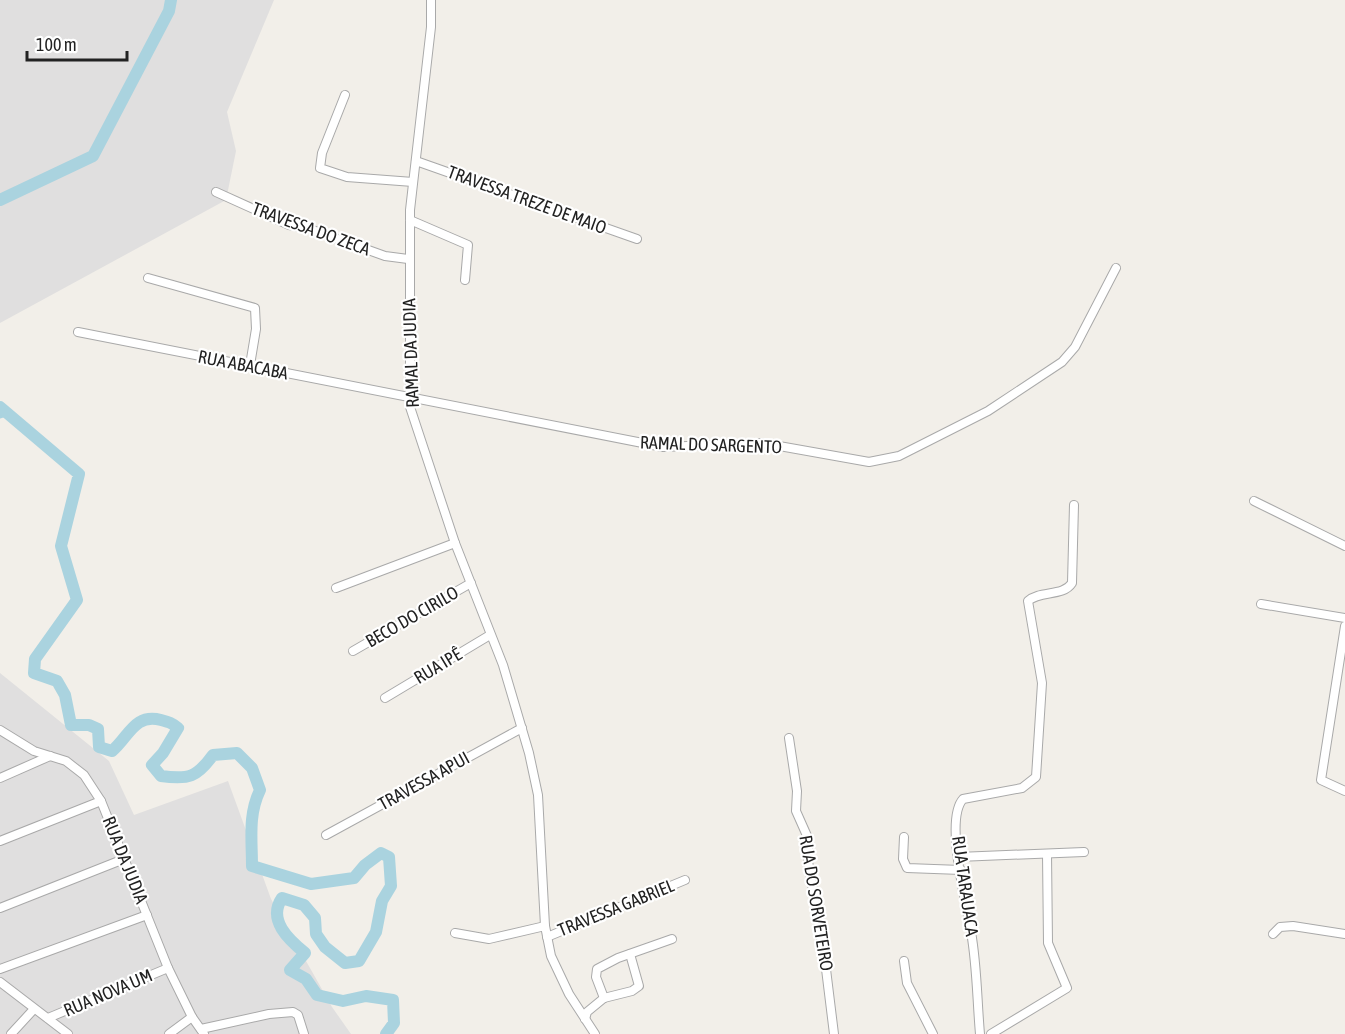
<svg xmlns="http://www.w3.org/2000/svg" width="1345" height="1034" viewBox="0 0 1345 1034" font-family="'Asap Condensed',sans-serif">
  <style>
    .residential { fill: #e0dfdf }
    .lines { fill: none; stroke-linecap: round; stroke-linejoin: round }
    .canal { stroke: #aad3df; stroke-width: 7 }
    .river { stroke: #aad3df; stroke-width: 12 }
    .street-casing { stroke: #a9a9a9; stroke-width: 10 }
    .street { stroke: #fff; stroke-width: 8 }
    .labels { text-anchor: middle; stroke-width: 4.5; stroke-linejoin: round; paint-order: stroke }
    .street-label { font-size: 18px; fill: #222; stroke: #fff }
  </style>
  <rect width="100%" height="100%" fill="#f2efe9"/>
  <g class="residential">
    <path d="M0,0H274L227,112L236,151L226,200L0,323Z"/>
    <path d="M0,673L109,761L134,815L228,781L271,899L332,1007L351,1034H0Z"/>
  </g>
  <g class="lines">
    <path class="canal" d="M0,415L6,413"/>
    <g class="river">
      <path d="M0,200L93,156L169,11L171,0"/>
      <path d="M0,407L79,474L61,546L77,600L35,659L34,673L57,681L65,695L71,725H89L98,729L99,747L112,751C129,737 134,713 161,720C169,722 172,723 178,728L163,753L152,765L161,776C189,780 197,777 213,755L237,753L252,768L260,790C248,815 252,839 252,866L311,884L354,878L365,865L381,853L389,857L391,886L382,901L376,932L359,961L345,963L325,947L316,934L315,918L304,905L282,898C267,920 289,940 305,953L290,970L306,979L317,995L343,1001L366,996L393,1000L394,1023L386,1034"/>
    </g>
    <defs>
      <g id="street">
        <path d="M431,0V27L410,210V407L455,543L503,665L529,753L538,795L545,926L551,956L569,994L595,1034"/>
        <path d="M345,95L322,153L320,168L347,177L413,182"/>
        <path d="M416,161L637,239"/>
        <path d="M216,192L289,225L307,228L385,256L408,259"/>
        <path d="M410,220L468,245L465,280"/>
        <path d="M148,278L255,308L256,329L250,365"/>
        <path d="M78,332L663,447L762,443L869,462L899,456L988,411L1062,362L1075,347L1116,268"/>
        <path d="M1254,501L1345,546"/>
        <path d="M336,588L455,543"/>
        <path d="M1261,604L1345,618"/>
        <path d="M1345,626L1321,780L1345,791"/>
        <path d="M353,651L471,583"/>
        <path d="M385,698L490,635"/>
        <path d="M0,730L34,751L66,761L84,775L101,801L168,968L192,1017L204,1034"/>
        <path d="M789,738L797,791L796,811L808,838V861L825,961L834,1034"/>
        <path d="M0,778L50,756"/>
        <path d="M326,835L522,728"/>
        <path d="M904,837L903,859L907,868L961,870"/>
        <path d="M0,841L101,801"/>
        <path d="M958,857L1084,852"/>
        <path d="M0,908L124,859"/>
        <path d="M455,933L489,939L545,926"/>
        <path d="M1273,934L1280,927L1293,926L1345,934"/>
        <path d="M547,937L685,880"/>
        <path d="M904,961L907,983L933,1034"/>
        <path d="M0,969L147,915"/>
        <path d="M0,982L68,1034"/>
        <path d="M604,998L596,977L597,969L618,958L672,939"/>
        <path d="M604,998L632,991L639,986L630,954"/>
        <path d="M48,1018L168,968"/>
        <path d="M585,1019L587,1012L604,998"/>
        <path d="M201,1029L269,1014L293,1012L298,1015L304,1034"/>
        <path d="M11,1034L34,1009"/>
        <path d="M169,1034L192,1017"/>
        <path d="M980,1034C977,1000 977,965 971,932C967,905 944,820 963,799L1022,788L1036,777L1042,683L1028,601C1040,590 1063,597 1072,583L1074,505"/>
        <path d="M991,1034L1067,988L1048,943L1047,854"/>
      </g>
    </defs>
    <use href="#street" class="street-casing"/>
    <use href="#street" class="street"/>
  </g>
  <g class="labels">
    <g class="street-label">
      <text transform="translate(527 200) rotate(20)" y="6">TRAVESSA TREZE DE MAIO</text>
      <text transform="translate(311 229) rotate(20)" y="6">TRAVESSA DO ZECA</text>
      <text transform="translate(411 353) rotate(-92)" y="6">RAMAL DA JUDIA</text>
      <text transform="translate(243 365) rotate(11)" y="6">RUA ABACABA</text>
      <text transform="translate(711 445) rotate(2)" y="6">RAMAL DO SARGENTO</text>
      <text transform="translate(412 617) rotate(-30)" y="6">BECO DO CIRILO</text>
      <text transform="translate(438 666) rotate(-31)" y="6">RUA IPÊ</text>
      <text transform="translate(424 781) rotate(-29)" y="6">TRAVESSA APUI</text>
      <text transform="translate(125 860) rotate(68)" y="6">RUA DA JUDIA</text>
      <text transform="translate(965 886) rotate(82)" y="6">RUA TARAUACA</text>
      <text transform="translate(816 903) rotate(81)" y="6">RUA DO SORVETEIRO</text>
      <text transform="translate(616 908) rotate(-22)" y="6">TRAVESSA GABRIEL</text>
      <text transform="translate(108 993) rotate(-23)" y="6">RUA NOVA UM</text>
    </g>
  </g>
  <path d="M27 51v9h100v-9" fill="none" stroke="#222222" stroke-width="3"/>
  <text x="36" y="51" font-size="18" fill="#222222" stroke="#ffffff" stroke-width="4.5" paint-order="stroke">100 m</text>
</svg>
